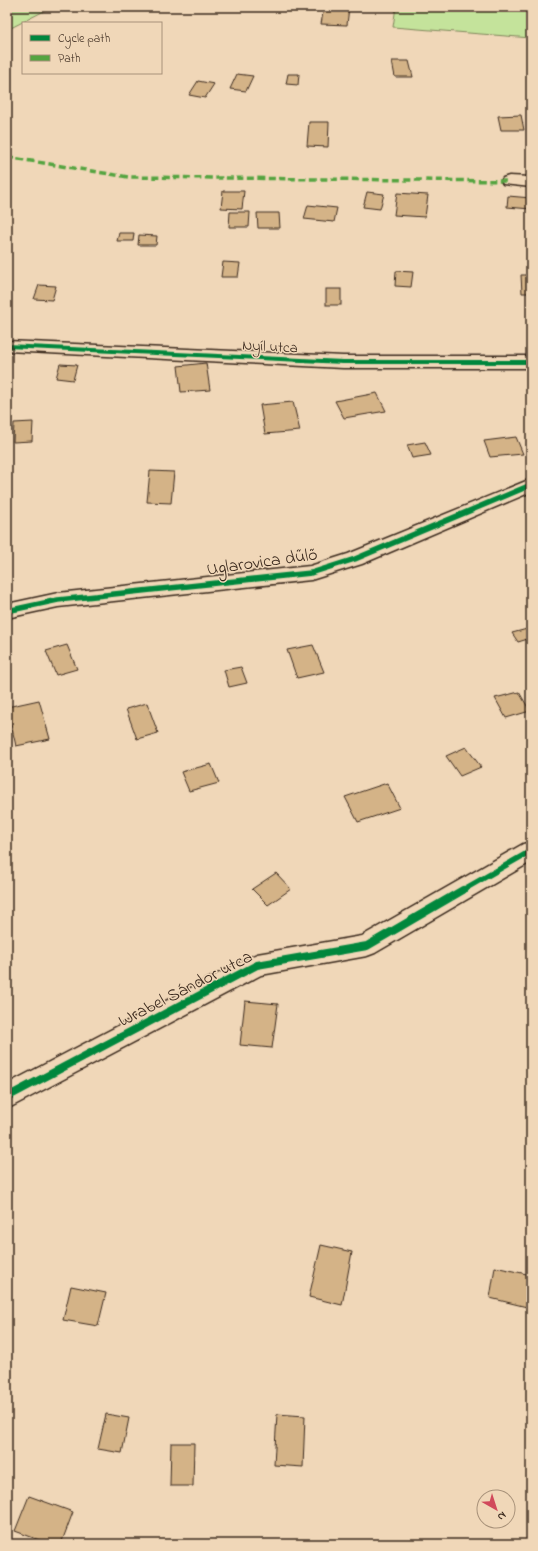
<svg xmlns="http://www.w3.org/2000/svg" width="538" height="1551" viewBox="0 0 538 1551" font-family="'Indie Flower',sans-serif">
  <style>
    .green { fill: #c4e39b; stroke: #80865c }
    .building { fill: #d4b387; stroke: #3b2a1e }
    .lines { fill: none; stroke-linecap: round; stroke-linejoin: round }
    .minor-casing { stroke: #3b2a1e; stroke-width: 3 }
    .minor { fill: #f0d7b8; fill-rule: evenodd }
    .quiet { stroke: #54a441; stroke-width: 3.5; stroke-dasharray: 7 3.5; stroke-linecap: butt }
    .cycleway-far2-casing { stroke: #f0d7b8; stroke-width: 6 }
    .cycleway-far1-casing { stroke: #f0d7b8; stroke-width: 8 }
    .cycleway-casing { stroke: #f0d7b8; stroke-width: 10 }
    .cycleway-far2 { stroke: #00873e; stroke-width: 4 }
    .cycleway-far1 { stroke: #00873e; stroke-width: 5.5 }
    .cycleway { stroke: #00873e; stroke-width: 8 }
    .labels { text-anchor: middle; stroke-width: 3; stroke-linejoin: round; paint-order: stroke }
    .far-street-label { font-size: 15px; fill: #3b2a1e; stroke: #f0d7b8 }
    .street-label { font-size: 18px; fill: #3b2a1e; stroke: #f0d7b8 }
  </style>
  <rect width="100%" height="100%" fill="#f0d7b8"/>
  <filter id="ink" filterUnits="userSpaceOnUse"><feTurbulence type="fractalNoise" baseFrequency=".025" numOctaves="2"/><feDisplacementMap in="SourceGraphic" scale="8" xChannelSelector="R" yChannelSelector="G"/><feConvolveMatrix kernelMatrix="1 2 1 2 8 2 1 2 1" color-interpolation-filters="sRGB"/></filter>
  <g filter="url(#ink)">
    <g class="green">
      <path d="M7,7H52L7,30Z"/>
      <path d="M396,7H531V38L393,27Z"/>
    </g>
    <g class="building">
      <path d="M324,7H349L347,25L321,24Z"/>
      <path d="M392,61H409L413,77H395Z"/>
      <path d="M237,74L253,76L246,91L230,89Z"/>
      <path d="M288,74H299L298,85L286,84Z"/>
      <path d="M198,81L214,84L205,98L189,95Z"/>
      <path d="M521,115L524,130H501L498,116Z"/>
      <path d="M309,122H329L328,147L307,146Z"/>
      <path d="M223,191H244L242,209L221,208Z"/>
      <path d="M367,192L384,194L380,209L363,207Z"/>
      <path d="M397,193L428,195L425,217L394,215Z"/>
      <path d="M508,196L531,198V209L507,207Z"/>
      <path d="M308,205L337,208L334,222L304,219Z"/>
      <path d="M230,212H250L249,227H229Z"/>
      <path d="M257,213H279L280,228H258Z"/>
      <path d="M119,233H134L133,241H117Z"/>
      <path d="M139,235L157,236L156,245H138Z"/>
      <path d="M223,262L240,263L238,277H221Z"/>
      <path d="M396,271L413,272L411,287L395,286Z"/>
      <path d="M521,275H531V293H522Z"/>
      <path d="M39,285L56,286L52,300L34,299Z"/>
      <rect x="326" y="289" width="15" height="16"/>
      <path d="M206,363L210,390L181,392L178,366Z"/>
      <path d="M60,364L77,365L73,380L56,378Z"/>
      <path d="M377,393L386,411L344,418L335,401Z"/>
      <path d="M293,402L300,431L265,434L260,405Z"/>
      <path d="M33,422L32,441L13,442L14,423Z"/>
      <path d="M516,437L523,454L490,457L484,441Z"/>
      <path d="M425,442L431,455L412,458L407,445Z"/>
      <path d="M150,471L174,472L171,503L147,502Z"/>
      <path d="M531,628V638L518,642L512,633Z"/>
      <path d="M67,645L77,669L56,675L46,651Z"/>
      <path d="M313,645L324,672L297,678L287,650Z"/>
      <path d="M241,667L247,683L229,687L224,670Z"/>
      <path d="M519,692L530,711L506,718L495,698Z"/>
      <path d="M39,700L50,739L16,746L7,707Z"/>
      <path d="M147,703L158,733L137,739L126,709Z"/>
      <path d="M466,747L481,767L460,776L446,756Z"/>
      <path d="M211,764L219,783L189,791L181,772Z"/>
      <path d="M387,783L400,808L358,822L345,797Z"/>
      <path d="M276,873L291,889L268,905L252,889Z"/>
      <path d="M245,1001L278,1004L272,1048L240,1045Z"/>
      <path d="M321,1245L352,1252L342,1305L309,1297Z"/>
      <path d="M495,1267L531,1275V1308L490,1298Z"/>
      <path d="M71,1286L106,1293L98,1326L63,1320Z"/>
      <path d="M106,1414L129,1418L122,1453L98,1449Z"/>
      <path d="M277,1414L305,1416L303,1467L274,1465Z"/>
      <path d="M171,1443H194L193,1486H170Z"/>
      <path d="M29,1496L73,1512L61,1544H50L15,1531Z"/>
    </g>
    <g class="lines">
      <defs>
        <g id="minor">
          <path d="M509,176L531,177V187L503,184L501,181L503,178Z"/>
          <path d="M7,341L343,356H531V368H343L7,351Z"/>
          <path d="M531,479V492L362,564L311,580L58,607L7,618V604L58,593L310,566L348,554Z"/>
          <path d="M531,842V862L375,953L367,956L261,975L7,1109V1084L248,958L257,954L362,936L523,844Z"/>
        </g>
      </defs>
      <use href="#minor" class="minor-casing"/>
      <use href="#minor" class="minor"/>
      <path class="quiet" d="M7,157L128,177L509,181"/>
      <defs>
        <path id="cycleway-far2" d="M7,346L343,362H531"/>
        <g id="cycleway-far1">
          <path d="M7,611L58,600L311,573L355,559L531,485"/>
          <path d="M461,891L531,851"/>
        </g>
        <path id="cycleway" d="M7,1097L257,965L367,946L463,890"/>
      </defs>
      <use href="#cycleway-far2" class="cycleway-far2-casing"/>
      <use href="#cycleway-far1" class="cycleway-far1-casing"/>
      <use href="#cycleway" class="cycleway-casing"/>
      <use href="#cycleway-far2" class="cycleway-far2"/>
      <use href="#cycleway-far1" class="cycleway-far1"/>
      <use href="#cycleway" class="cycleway"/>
    </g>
  </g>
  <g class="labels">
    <g class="far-street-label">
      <text transform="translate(270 346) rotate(3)" y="5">Nyíl utca</text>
    </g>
    <g class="street-label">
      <text transform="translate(262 561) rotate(-8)" y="6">Uglarovica dűlő</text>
      <text transform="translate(185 988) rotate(-27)" y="6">Wrabel Sándor utca</text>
    </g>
  </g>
  <rect width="538" height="1551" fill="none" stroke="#f0d7b8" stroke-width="24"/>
  <rect x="12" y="12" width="514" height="1527" fill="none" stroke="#3b2a1e" stroke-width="1.5" filter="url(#ink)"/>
  <rect x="22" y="22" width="140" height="52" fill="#f0d7b8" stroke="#a8927a"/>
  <rect x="30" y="35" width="20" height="6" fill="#00873e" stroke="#a8927a"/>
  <text x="58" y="42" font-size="12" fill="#3b2a1e">Cycle path</text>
  <rect x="30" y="55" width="20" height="6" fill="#54a441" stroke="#a8927a"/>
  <text x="58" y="62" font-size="12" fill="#3b2a1e">Path</text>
  <g transform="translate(496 1509) rotate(141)"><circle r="19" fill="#f0d7b8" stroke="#a8927a"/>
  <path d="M0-3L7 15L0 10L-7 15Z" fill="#d1495b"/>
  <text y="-6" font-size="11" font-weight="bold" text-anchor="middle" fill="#3b2a1e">N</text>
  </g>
</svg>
